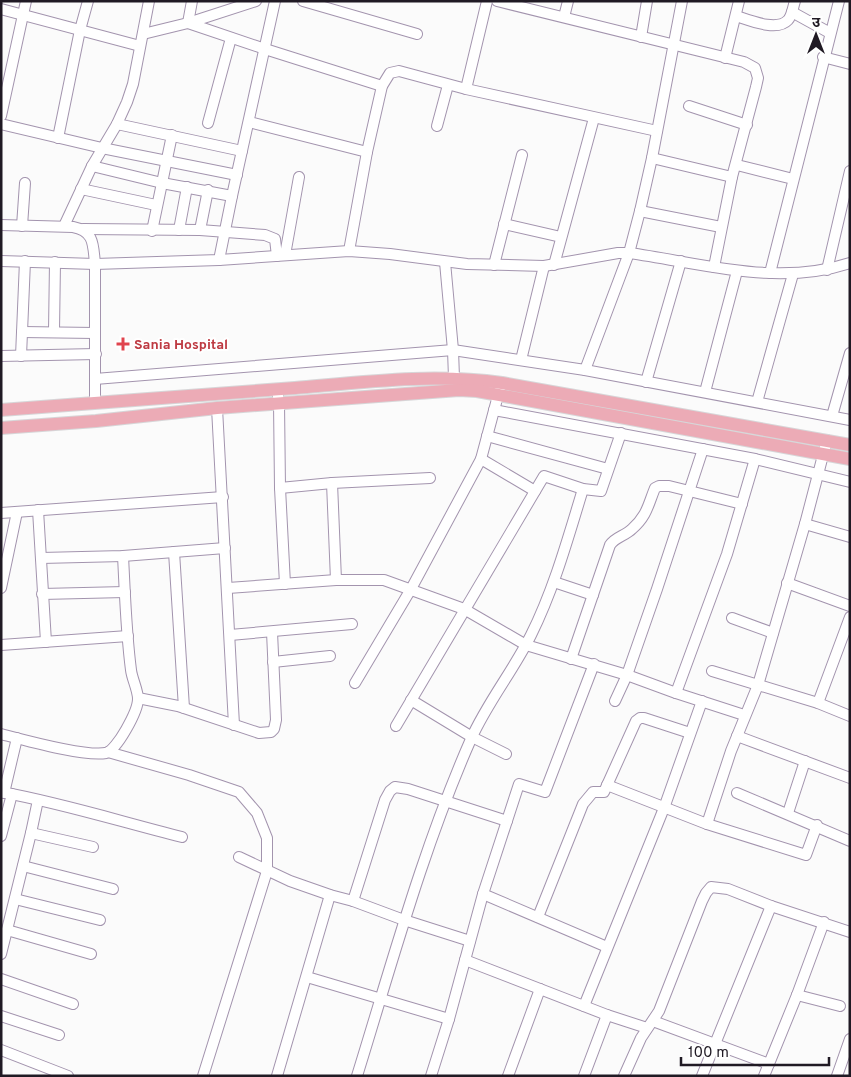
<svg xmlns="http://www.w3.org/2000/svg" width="851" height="1077" viewBox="0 0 851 1077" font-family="Overpass,'Noto Sans Devanagari',sans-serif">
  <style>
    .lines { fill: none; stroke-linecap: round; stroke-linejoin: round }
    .minor-casing { stroke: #a394ae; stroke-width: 12 }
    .major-casing { stroke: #d7d6d8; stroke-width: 14 }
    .minor { stroke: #fff; stroke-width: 10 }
    .major { stroke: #ecabb6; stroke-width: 12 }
    .health-dot { fill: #e0444e; stroke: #fff; stroke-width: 2 }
    .labels { text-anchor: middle; stroke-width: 4; stroke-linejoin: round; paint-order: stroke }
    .health-label { font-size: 14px; font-weight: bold; fill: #be3a42; stroke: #fff; text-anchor: start }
  </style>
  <rect width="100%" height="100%" fill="#fbfbfb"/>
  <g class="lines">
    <defs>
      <g id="minor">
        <path d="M192,1L188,23L265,49L382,86"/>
        <path d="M303,1L417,34"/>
        <path d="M497,1L744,62L755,68L758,78L756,87L732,177L714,267"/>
        <path d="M1,9L140,46"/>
        <path d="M792,12L830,33"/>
        <path d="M736,16C749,20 777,32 788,20C792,16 793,7 795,1"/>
        <path d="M564,17L568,1"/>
        <path d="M143,34L188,23L256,1"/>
        <path d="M641,37L647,1"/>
        <path d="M823,57L850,64"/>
        <path d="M725,58L739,1"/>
        <path d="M466,89L487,1"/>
        <path d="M689,106L747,125"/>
        <path d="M1,116L26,1"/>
        <path d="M249,122L367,152"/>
        <path d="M208,123L231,38"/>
        <path d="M1,124L102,148L237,175"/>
        <path d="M117,124L242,151"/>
        <path d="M437,126L448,85"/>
        <path d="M58,138L80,30L88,1"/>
        <path d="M652,158L732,177"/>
        <path d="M737,165L793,179"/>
        <path d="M92,166L162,183L232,196"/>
        <path d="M81,189L156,205"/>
        <path d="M640,211L721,227"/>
        <path d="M504,224L561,237"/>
        <path d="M1,225L73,227C95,231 93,246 95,264V403"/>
        <path d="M22,226L25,183"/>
        <path d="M64,226L92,166L117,124L127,102L133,84L149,1"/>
        <path d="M83,229L200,230L265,235L275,239L277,256"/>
        <path d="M179,230L187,187"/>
        <path d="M200,230L208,190"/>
        <path d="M152,231L172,135"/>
        <path d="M349,251L367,152L382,86L390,73L399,71L466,89L657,131"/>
        <path d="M285,255L299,177"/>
        <path d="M219,260L232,196L275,1"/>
        <path d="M1,261L95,264L219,260L349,251L390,254L467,264L544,266L618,253H629C702,263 777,287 850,263"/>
        <path d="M445,262L453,350L454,378"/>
        <path d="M494,265L522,155"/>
        <path d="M554,265L594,118"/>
        <path d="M827,270L850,171"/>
        <path d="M770,273L839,1"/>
        <path d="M54,331L55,262"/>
        <path d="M22,332L95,333"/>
        <path d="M1,356L96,354"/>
        <path d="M21,356L25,261"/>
        <path d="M521,360L544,266"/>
        <path d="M585,370L629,253L640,211L652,158L682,1"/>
        <path d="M95,379L453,350L585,370L850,420"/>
        <path d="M646,382L681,261"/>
        <path d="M277,389L279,403L280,488L285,584"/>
        <path d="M705,392L737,271"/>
        <path d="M757,402L793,274"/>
        <path d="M217,408L234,725"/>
        <path d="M494,410L755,459L850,482"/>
        <path d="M832,416L850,353"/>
        <path d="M487,436L608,469"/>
        <path d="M481,459L535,491"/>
        <path d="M332,483L336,580"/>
        <path d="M280,488L332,483L430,478"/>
        <path d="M38,510L46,642"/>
        <path d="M1,513L223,497"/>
        <path d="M805,524L850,537"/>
        <path d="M174,552L184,708"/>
        <path d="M41,558L123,556L225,548"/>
        <path d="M554,582L593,595"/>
        <path d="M787,583L850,606"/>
        <path d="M1,588L17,512"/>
        <path d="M228,588L336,580H384L464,609L526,645L627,675L676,693L744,715"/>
        <path d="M42,594L125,592"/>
        <path d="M732,618L773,633"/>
        <path d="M230,635L352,624"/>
        <path d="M1,645L128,636"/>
        <path d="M571,659L610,545C615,537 625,536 632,529C647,516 648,505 655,488L659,486H669L742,504"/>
        <path d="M273,662L330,656"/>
        <path d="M712,671L818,703L850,716"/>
        <path d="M355,683L411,589L481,459L500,388"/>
        <path d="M676,693L727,554L755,459"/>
        <path d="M138,698L178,706L259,733L271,732L274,729L276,720L272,632"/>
        <path d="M411,700L472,737L506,754"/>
        <path d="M615,701L627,675L657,589L703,449"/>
        <path d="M818,703L850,617"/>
        <path d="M396,726L544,476L583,489L601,491L621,433"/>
        <path d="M1,734C24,740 85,757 106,753C117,750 138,711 138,699C138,690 132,679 131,670C126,632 125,594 123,556"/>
        <path d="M737,736L850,778"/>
        <path d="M108,752L189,775L239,792L257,813L267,838V871L203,1076"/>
        <path d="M607,785L707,824L806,855L817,825"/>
        <path d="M1,792C62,803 122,822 182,837"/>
        <path d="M4,793L17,738"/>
        <path d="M737,793L850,841"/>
        <path d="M788,813L805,761"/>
        <path d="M707,824L731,751L758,685L805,524L827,440"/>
        <path d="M31,833L93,847"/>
        <path d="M1,836L12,794"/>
        <path d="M239,857L290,881L330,895L353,901L404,920L470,941"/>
        <path d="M23,866L113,889"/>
        <path d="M483,894L607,947"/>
        <path d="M15,899L100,920"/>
        <path d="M353,901L385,800L390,791L395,787L408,789L507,821"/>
        <path d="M538,917L583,804L593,792H604L636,721L640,718H644L690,733"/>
        <path d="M7,930L91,954"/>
        <path d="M1,954L31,833L38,800"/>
        <path d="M465,960L607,1015L647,1028"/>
        <path d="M307,977L449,1019"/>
        <path d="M1,979L73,1004"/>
        <path d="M797,995L840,1006"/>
        <path d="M584,1006L664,808L702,701"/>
        <path d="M1,1016L59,1035"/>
        <path d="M653,1021L769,1064"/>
        <path d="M1,1050L68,1076"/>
        <path d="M277,1076L330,895"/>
        <path d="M357,1076C392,963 423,848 471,739C487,703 513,671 531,635C554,589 568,538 583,489"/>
        <path d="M431,1076L449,1019L483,894L519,784L545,792L594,664"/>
        <path d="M508,1076L540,989"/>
        <path d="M584,1076L607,1015"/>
        <path d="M624,1076L641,1038L659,1011L702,901L706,893L711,887L728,889L771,906L850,932"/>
        <path d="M702,1076L771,906"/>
        <path d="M764,1076L797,995L824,922"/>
        <path d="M837,1076L850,1039"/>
      </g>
      <g id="major">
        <path d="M1,410C99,403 197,395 295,388C364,382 433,373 502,383L850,445"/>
        <path d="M1,428L96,421L217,408L459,390L477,391L850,459"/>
      </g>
    </defs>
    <use href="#minor" class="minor-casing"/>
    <use href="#major" class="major-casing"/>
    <use href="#minor" class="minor"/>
    <use href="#major" class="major"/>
  </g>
  <path class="health-dot" d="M120.5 336.5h5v5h5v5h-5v5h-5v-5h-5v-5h5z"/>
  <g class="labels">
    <g class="health-label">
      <text x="134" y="349">Sania Hospital</text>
    </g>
  </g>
  <rect width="851" height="1077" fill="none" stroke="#201a24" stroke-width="5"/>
  <g transform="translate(816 35)" stroke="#ffffff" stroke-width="4" paint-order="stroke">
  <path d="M0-4L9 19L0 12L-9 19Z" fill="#201a24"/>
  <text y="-8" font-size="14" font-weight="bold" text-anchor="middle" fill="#201a24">उ</text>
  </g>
  <path d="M681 1057v8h148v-8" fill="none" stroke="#201a24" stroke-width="2.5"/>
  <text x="688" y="1057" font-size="15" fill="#201a24" stroke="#ffffff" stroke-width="4" paint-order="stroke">100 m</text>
</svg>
